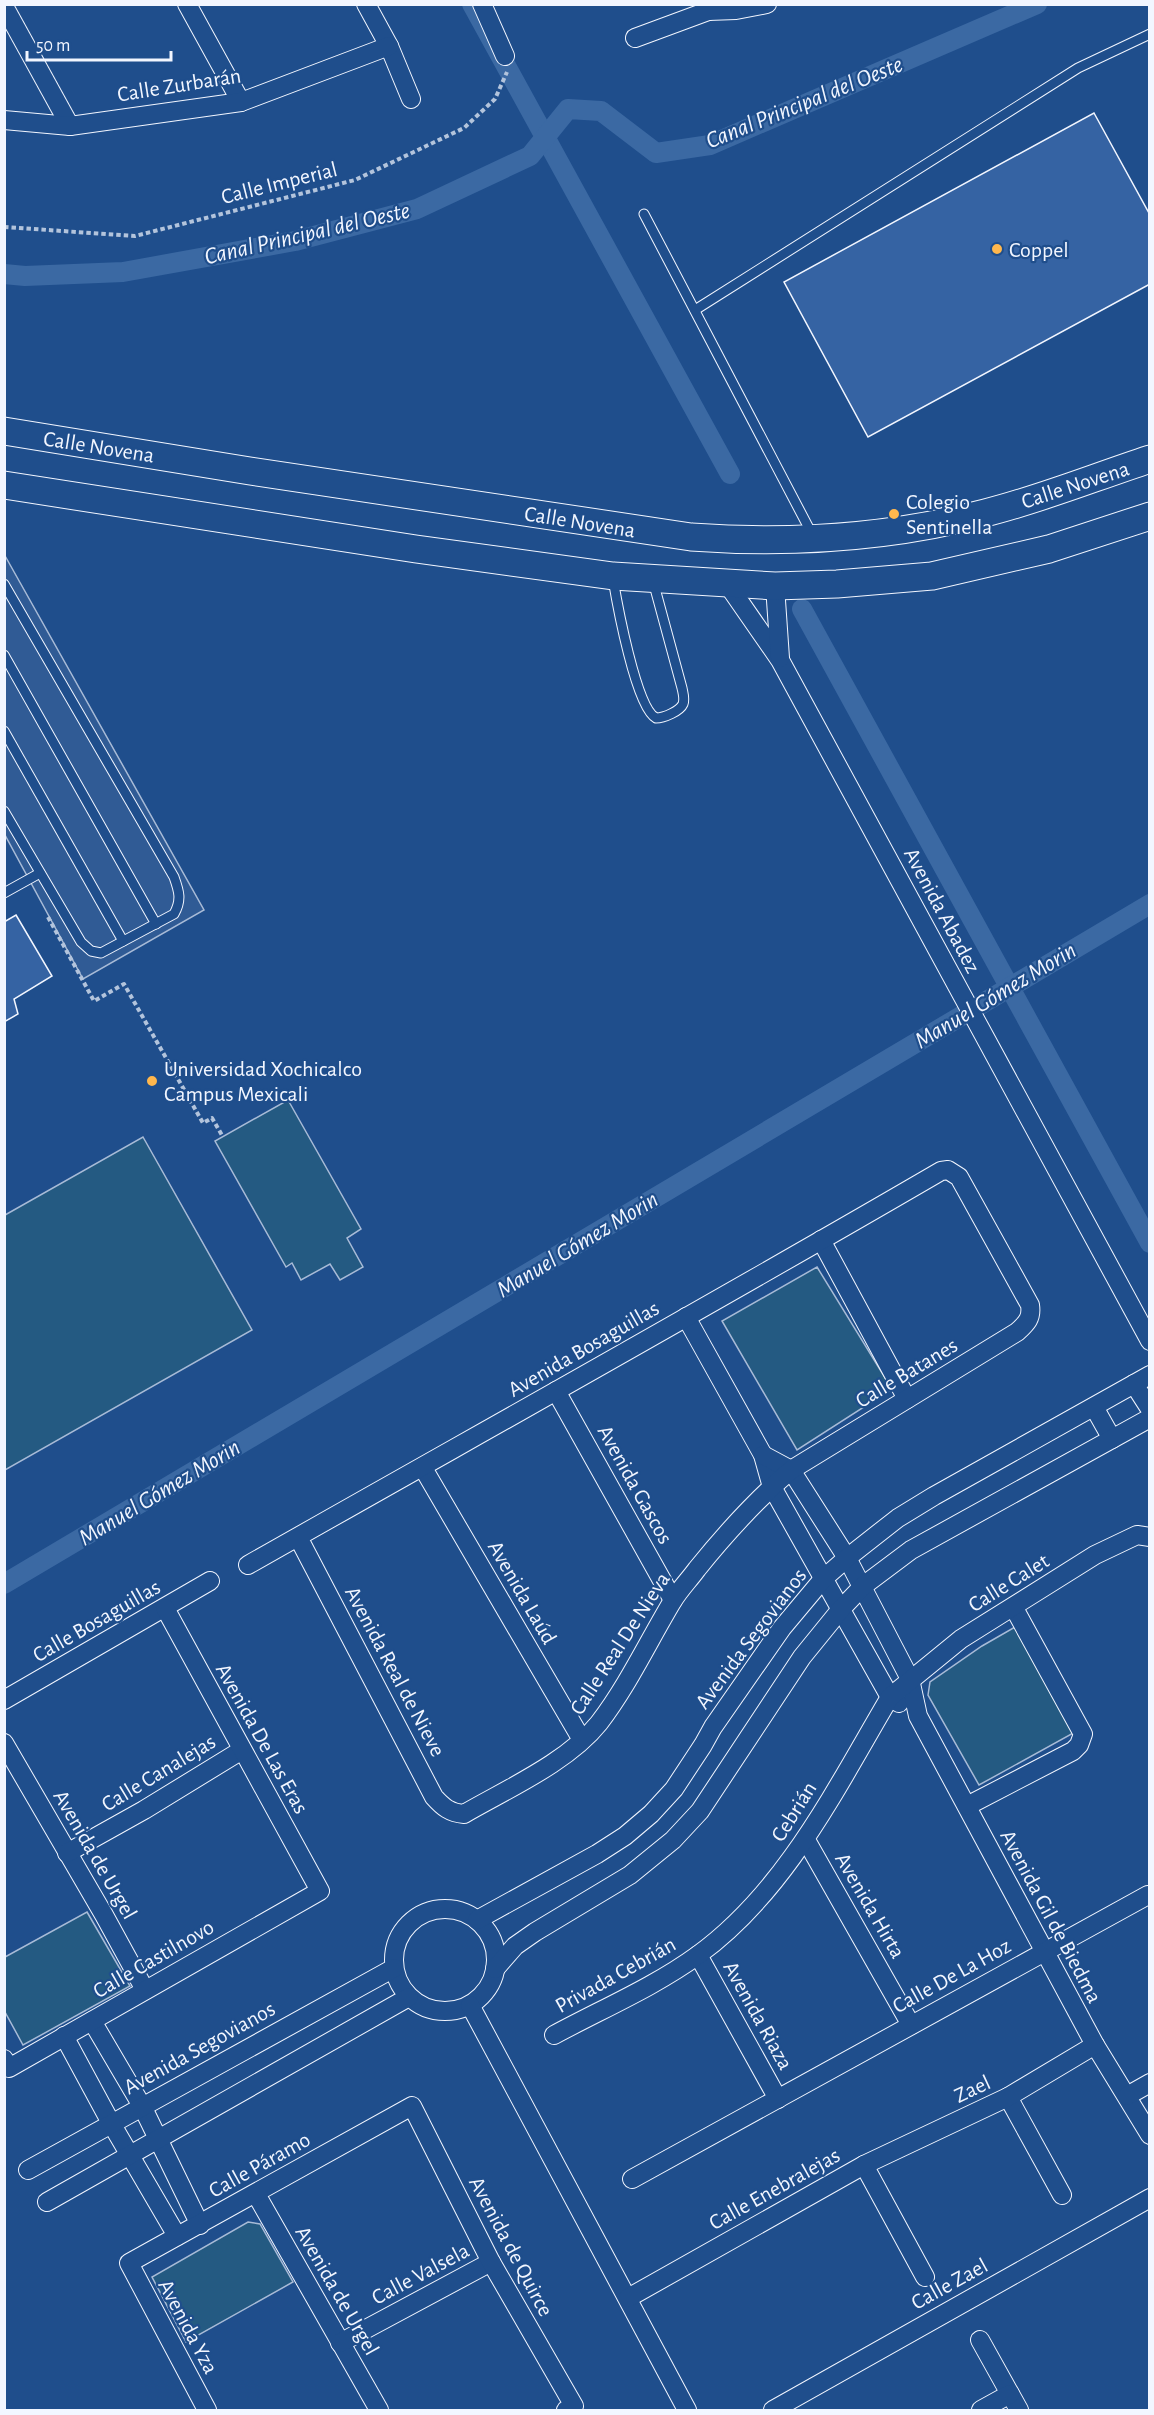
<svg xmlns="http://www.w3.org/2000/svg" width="1154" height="2415" viewBox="0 0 1154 2415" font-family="'Alegreya Sans',sans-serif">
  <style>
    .green { fill: #245a82; stroke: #a8bbd7; stroke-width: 1.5 }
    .parking { fill: #305b95; stroke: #a8bbd7; stroke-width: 1.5 }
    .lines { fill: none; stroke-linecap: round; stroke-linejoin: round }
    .canal { stroke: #3b69a3; stroke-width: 20 }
    .building { fill: #3563a3; stroke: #f2f6ff; stroke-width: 1.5 }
    .lane-casing { stroke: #f2f6ff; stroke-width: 11 }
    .street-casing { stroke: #f2f6ff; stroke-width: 20 }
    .primary-casing { stroke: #f2f6ff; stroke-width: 29 }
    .path { stroke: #b3c4dc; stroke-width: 4; stroke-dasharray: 4.5 3; stroke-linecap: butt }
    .lane { stroke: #1f4e8c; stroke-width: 9 }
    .street { stroke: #1f4e8c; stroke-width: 18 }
    .primary { stroke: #1f4e8c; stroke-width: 27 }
    .poi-dot { fill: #ffb74d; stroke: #1f4e8c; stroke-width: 2 }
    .labels { text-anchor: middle; stroke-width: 4.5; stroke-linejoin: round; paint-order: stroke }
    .street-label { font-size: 22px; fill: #f2f6ff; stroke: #1f4e8c }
    .poi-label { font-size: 22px; fill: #f2f6ff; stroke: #1f4e8c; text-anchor: start }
    .water-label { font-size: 24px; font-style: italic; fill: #f2f6ff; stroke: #1f4e8c }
  </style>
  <rect width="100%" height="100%" fill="#1f4e8c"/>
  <g class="green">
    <path d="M288,1100L361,1229L347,1238L363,1267L340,1280L330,1264L301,1280L292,1263L286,1267L215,1141Z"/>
    <path d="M143,1137L252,1330L5,1470V1215Z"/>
    <path d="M817,1267L892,1389L797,1450L722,1321Z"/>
    <path d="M1015,1627L1077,1731L979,1785L928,1695L930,1682L982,1646Z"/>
    <path d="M87,1912L130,1986L23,2045L5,2012V1957Z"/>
    <path d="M248,2222L260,2224L293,2282L186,2342L152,2277Z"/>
  </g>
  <path class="parking" d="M4,554L204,910L83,979L5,835Z"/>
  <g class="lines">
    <g class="canal">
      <path d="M472,4L730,474"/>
      <path d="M4,274L25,276L123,272L295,241L417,209L530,156L568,109L601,111L656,153L710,145L1037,4"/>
      <path d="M802,609L1150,1243"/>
      <path d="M4,1584L1150,904"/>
    </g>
  </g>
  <g class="building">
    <path d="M1094,113L1150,215V284L868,437L784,282Z"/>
    <path d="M16,915L52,976L14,999L18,1014L4,1022V922Z"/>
  </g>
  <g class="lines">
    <defs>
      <g id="lane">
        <path d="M644,214L812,534"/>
        <path d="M695,310L1078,68L1150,34"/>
        <path d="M613,579C617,603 636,708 656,718C664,718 680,711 683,704C685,699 683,693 682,688L653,581"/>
        <path d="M4,584L174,877C179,891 182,900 174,914L101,953L91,951L81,942L4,811"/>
        <path d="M4,655L156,924"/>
        <path d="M4,731L123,941"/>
        <path d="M4,893L40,873"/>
      </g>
      <g id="street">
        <path d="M187,4L241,102"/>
        <path d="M366,4L389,46L411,99"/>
        <path d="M482,4L505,56"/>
        <path d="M4,6L70,126"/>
        <path d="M708,11L736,10L767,4"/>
        <path d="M635,38L708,11L718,4"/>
        <path d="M4,120L70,126L241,102L389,46"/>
        <path d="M728,585L780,660L1150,1341"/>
        <path d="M775,586L780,658"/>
        <path d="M821,1240L907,1399"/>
        <path d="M686,1317L763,1455L772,1487L890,1697L899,1703"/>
        <path d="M1134,1384L1150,1409"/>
        <path d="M556,1391L673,1600"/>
        <path d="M1094,1407L1112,1439"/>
        <path d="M763,1455L791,1470L847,1558L910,1679L918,1716L1095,2045L1150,2135"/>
        <path d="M423,1468L582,1740"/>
        <path d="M248,1565C479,1434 711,1305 941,1171L948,1170L959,1177L1030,1305C1032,1318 1027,1323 1017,1332L791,1470C756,1500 726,1533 697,1569C689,1580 679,1590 672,1602C648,1642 628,1685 599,1723C568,1762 507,1789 464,1814C450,1813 443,1807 434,1797L298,1537"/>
        <path d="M4,1700L210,1581"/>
        <path d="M4,1743L104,1915L145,1990"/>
        <path d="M967,1806L1073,1751L1079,1745L1083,1734L1014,1608"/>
        <path d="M806,1840L911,2025"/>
        <path d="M67,1853L144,1810L242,1750"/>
        <circle cx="445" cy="1960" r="51"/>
        <path d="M477,1920L597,1854L625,1836L651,1814L674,1789L703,1745L713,1727L782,1628L823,1579L847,1558L898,1518L934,1496L1150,1375"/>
        <path d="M698,1955L778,2099"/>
        <path d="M495,1969L515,1946L535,1932L630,1875L673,1840L700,1811L802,1657L841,1609L863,1586L911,1550L1150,1418"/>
        <path d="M470,2005L687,2410"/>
        <path d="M92,2021L142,2106L200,2225"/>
        <path d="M554,2035C602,2009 654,1987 698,1955C786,1891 836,1788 890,1697L961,1639L1095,1555L1137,1535L1150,1537"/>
        <path d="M64,2036L111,2123L177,2236"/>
        <path d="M4,2059L9,2068L320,1891L165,1608"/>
        <path d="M1127,2096L1150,2083"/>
        <path d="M1008,2097L1062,2195"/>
        <path d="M864,2165L925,2277"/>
        <path d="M28,2170L394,1968"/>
        <path d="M632,2179L1148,1895"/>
        <path d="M256,2194L379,2410"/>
        <path d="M47,2202L409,1997"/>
        <path d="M628,2298L864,2165L1008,2097L1095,2045"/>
        <path d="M980,2340L1019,2410"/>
        <path d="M340,2343L491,2262"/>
        <path d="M207,2410L129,2263L412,2106L491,2262L574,2406L566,2410"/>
        <path d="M773,2410L1150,2198"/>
        <path d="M981,2410L1010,2394"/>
      </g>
      <g id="primary">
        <path d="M4,431L250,471L691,537C789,544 889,538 985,513C1041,499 1095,477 1150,459"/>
        <path d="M4,485L416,549L613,576L775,586L837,584L932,576L1049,549L1150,516"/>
      </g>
    </defs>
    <use href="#lane" class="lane-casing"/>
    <use href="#street" class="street-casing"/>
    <use href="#primary" class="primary-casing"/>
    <g class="path">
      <path d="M4,227L135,236L355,180L464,128L495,99L507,72"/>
      <path d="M48,917L94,1001L124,984L203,1123L212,1118L223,1137"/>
    </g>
    <use href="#lane" class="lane"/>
    <use href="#street" class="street"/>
    <use href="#primary" class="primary"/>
  </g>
  <g class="poi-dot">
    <circle cx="997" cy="249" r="6"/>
    <circle cx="894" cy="514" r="6"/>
    <circle cx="152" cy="1081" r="6"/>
  </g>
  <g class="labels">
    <g class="street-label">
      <text transform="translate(179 84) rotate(-9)" y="8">Calle Zurbarán</text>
      <text transform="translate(279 182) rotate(-14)" y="8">Calle Imperial</text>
      <text transform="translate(99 446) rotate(9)" y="8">Calle Novena</text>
      <text transform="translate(1075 484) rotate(-18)" y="8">Calle Novena</text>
      <text transform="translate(580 521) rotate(9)" y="8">Calle Novena</text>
      <text transform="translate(943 910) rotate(62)" y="8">Avenida Abadez</text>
      <text transform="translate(583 1348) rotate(-30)" y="8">Avenida Bosaguillas</text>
      <text transform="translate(906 1372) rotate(-31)" y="8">Calle Batanes</text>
      <text transform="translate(636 1484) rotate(61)" y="8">Avenida Gascos</text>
      <text transform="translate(1008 1582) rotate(-32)" y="8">Calle Calet</text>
      <text transform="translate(523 1592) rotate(60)" y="8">Avenida Laúd</text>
      <text transform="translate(96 1620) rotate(-30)" y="8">Calle Bosaguillas</text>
      <text transform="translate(750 1638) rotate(-53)" y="8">Avenida Segovianos</text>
      <text transform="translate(619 1643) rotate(-57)" y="8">Calle Real De Nieva</text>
      <text transform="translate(396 1671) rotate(62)" y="8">Avenida Real de Nieve</text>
      <text transform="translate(263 1738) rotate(61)" y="8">Avenida De Las Eras</text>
      <text transform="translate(158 1772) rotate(-31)" y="8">Calle Canalejas</text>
      <text transform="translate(793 1811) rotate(-58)" y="8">Cebrián</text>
      <text transform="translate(96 1854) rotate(60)" y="8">Avenida de Urgel</text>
      <text transform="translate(871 1905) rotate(60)" y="8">Avenida Hirta</text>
      <text transform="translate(1052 1916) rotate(62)" y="8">Avenida Gil de Biedma</text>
      <text transform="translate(153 1958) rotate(-30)" y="8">Calle Castilnovo</text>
      <text transform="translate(615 1974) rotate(-29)" y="8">Privada Cebrián</text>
      <text transform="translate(951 1975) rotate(-29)" y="8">Calle De La Hoz</text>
      <text transform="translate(759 2015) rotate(61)" y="8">Avenida Riaza</text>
      <text transform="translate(199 2047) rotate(-29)" y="8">Avenida Segovianos</text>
      <text transform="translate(972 2088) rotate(-25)" y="8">Zael</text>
      <text transform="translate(259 2164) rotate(-29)" y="8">Calle Páramo</text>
      <text transform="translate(774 2188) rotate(-29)" y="8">Calle Enebralejas</text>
      <text transform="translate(512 2246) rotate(62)" y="8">Avenida de Quirce</text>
      <text transform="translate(420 2273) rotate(-28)" y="8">Calle Valsela</text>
      <text transform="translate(949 2283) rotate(-29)" y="8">Calle Zael</text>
      <text transform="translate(338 2290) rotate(60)" y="8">Avenida de Urgel</text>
      <text transform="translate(189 2326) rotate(62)" y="8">Avenida Yza</text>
    </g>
    <g class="poi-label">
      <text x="1009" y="257">Coppel</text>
      <text x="906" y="509">Colegio<tspan x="906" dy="25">Sentinella</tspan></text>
      <text x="164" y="1076">Universidad Xochicalco<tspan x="164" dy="25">Campus Mexicali</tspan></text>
    </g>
    <g class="water-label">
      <text transform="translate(804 102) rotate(-22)" y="8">Canal Principal del Oeste</text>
      <text transform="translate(307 233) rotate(-13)" y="8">Canal Principal del Oeste</text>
      <text transform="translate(995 995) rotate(-31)" y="8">Manuel Gómez Morin</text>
      <text transform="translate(577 1244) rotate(-31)" y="8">Manuel Gómez Morin</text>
      <text transform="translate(159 1492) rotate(-31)" y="8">Manuel Gómez Morin</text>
    </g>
  </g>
  <rect width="1154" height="2415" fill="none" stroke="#f2f6ff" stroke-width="12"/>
  <path d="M27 51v9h144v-9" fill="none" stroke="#f2f6ff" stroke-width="3"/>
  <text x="36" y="51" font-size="18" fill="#f2f6ff" stroke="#1f4e8c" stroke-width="4.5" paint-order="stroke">50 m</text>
</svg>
